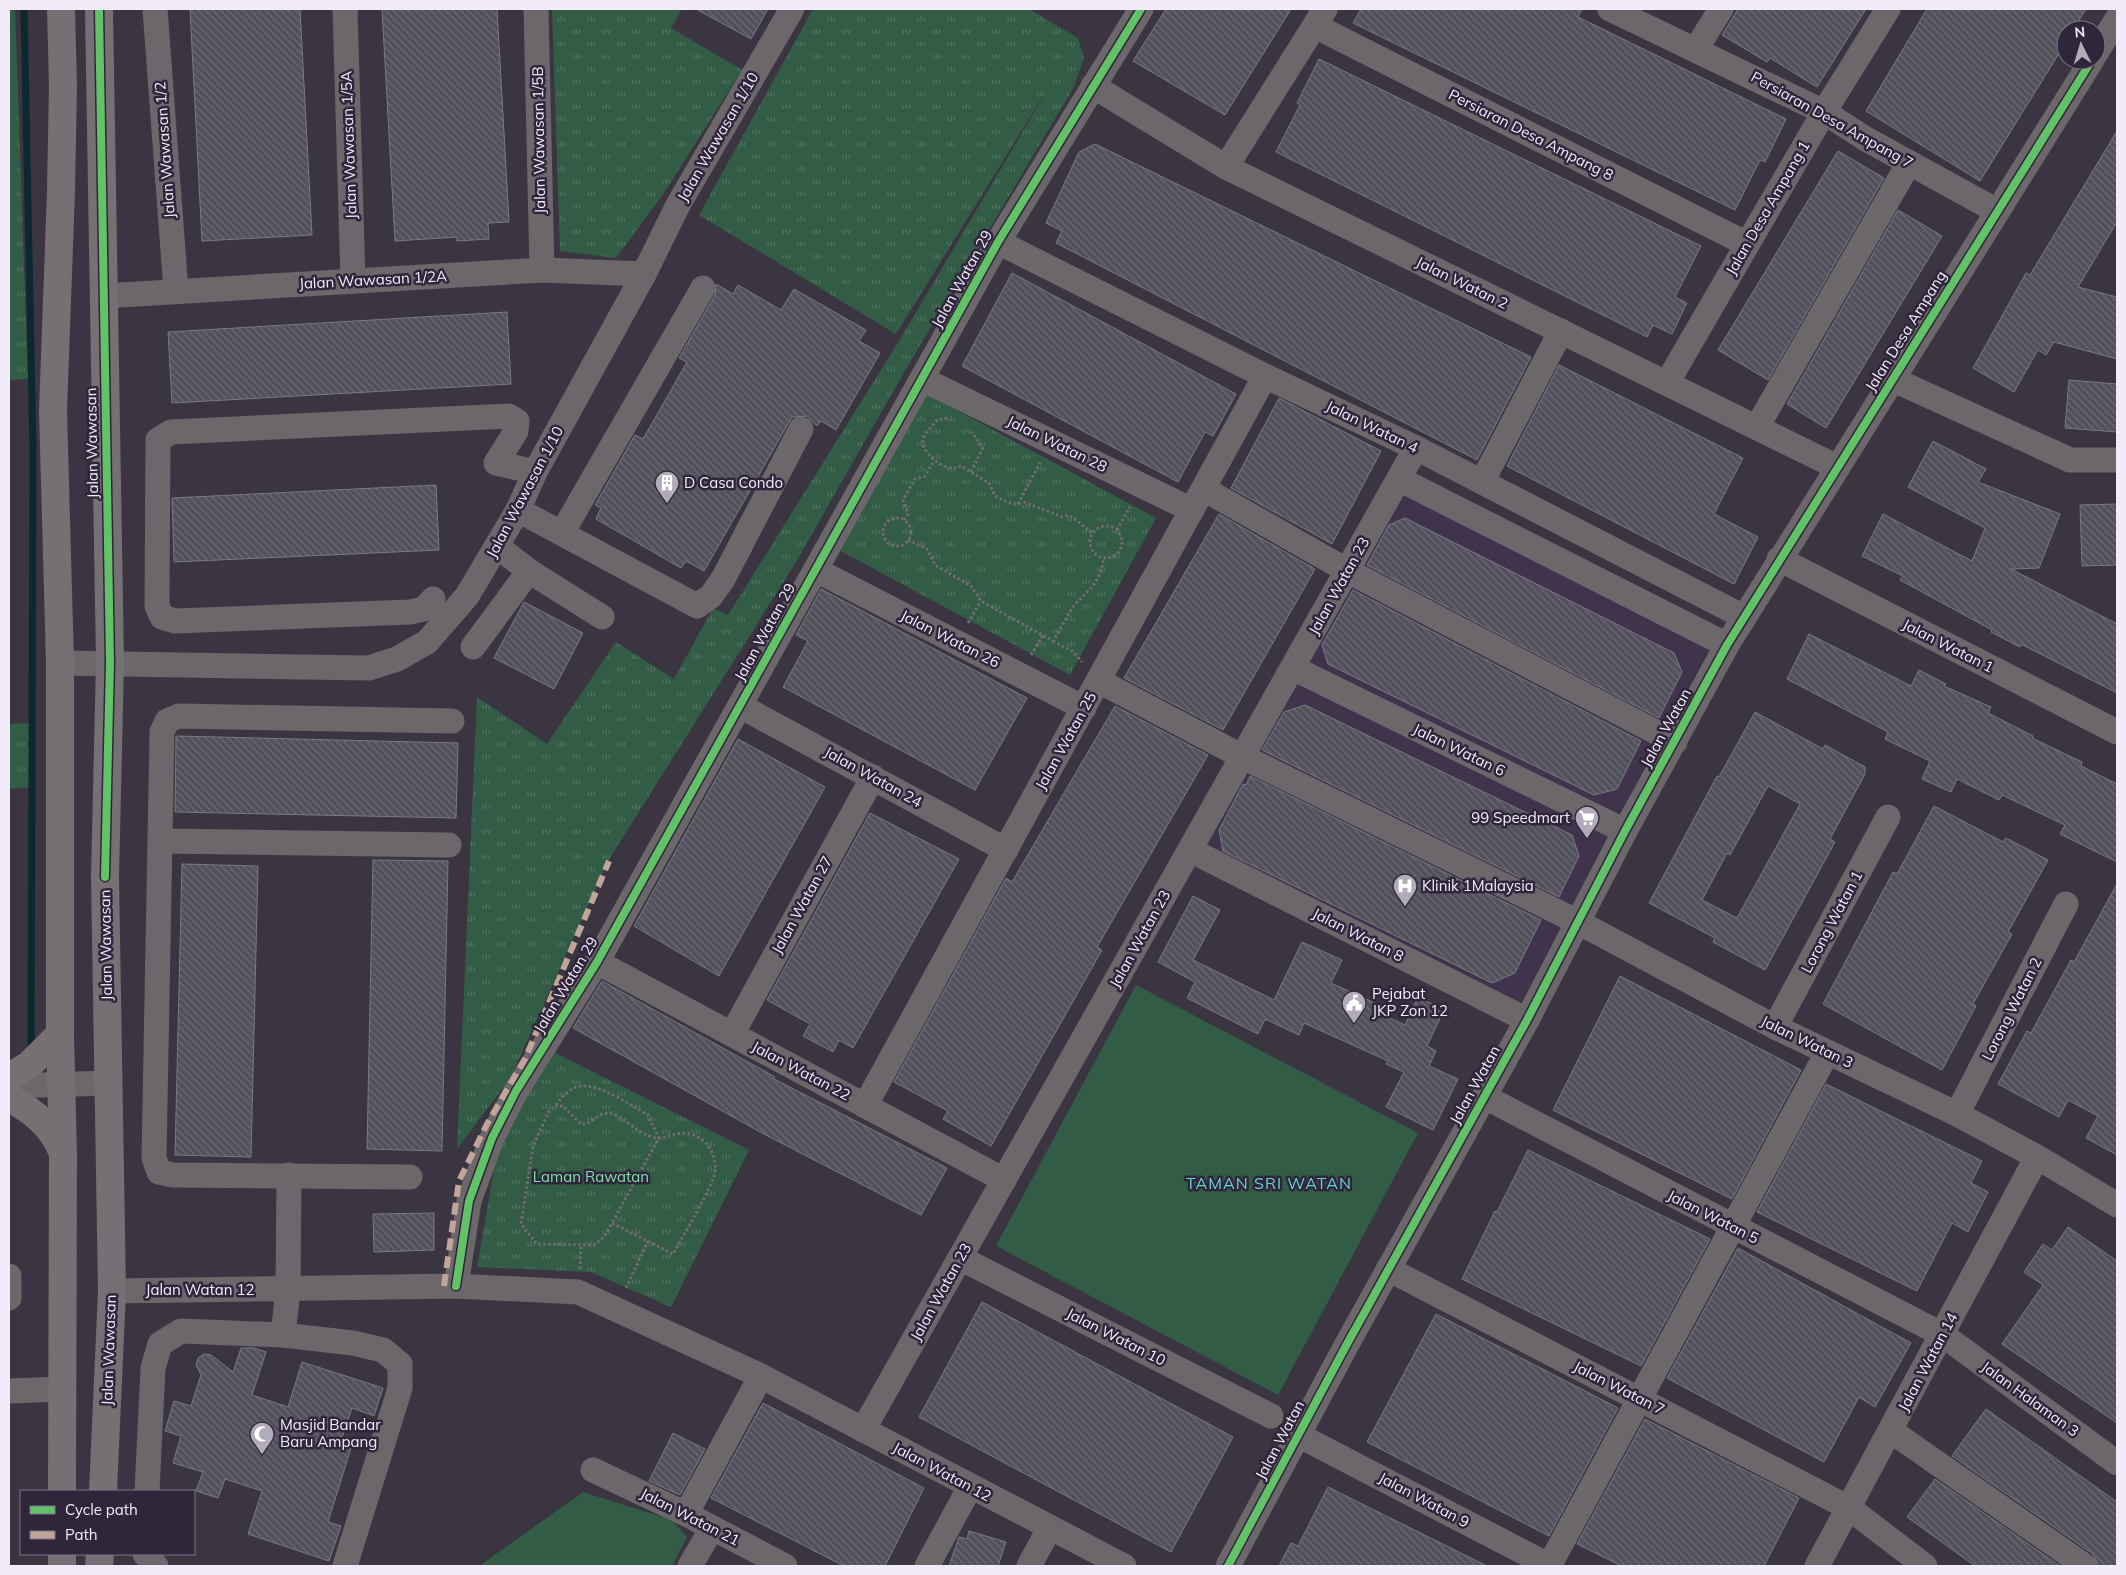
<svg xmlns="http://www.w3.org/2000/svg" width="2126" height="1575" viewBox="0 0 2126 1575" font-family="Mulish,sans-serif">
  <style>
    .built { fill: #40344d }
    .grass { fill: url(#grass-tufts) }
    .pitch { fill: #335c47 }
    .lines { fill: none; stroke-linecap: round; stroke-linejoin: round }
    .stream { stroke: #0d282e; stroke-width: 7 }
    .building { fill: url(#building-back-hatch); stroke: #7b7983; fill-rule: evenodd }
    .path { stroke: #706c70; stroke-width: 3; stroke-dasharray: 2.5 2.5; stroke-linecap: butt }
    .minor { stroke: #6c676a; stroke-width: 25 }
    .major { stroke: #767074; stroke-width: 28 }
    .quiet { stroke: #c0a59a; stroke-width: 6; stroke-dasharray: 12 6; stroke-linecap: butt }
    .cycleway-casing { stroke: #30263b; stroke-width: 11 }
    .cycleway { stroke: #61c268; stroke-width: 8 }
    .labels { text-anchor: middle; stroke-width: 5; stroke-linejoin: round; paint-order: stroke }
    .street-label { font-size: 15px; fill: #f2ecfa; stroke: #30263b }
    .poi-label { font-size: 15px; fill: #f2ecfa; stroke: #30263b; text-anchor: start }
    .park-label { font-size: 15px; fill: #7fe0ab; stroke: #30263b }
    .neighbourhood-label { font-size: 16px; letter-spacing: 1px; fill: #66d3d4; stroke: #30263b }
  </style>
  <defs>
    <pattern id="grass-tufts" width="24" height="20" patternUnits="userSpaceOnUse" patternTransform="scale(1.25)"><rect width="24" height="20" fill="#335c47"/><path d="M3 7l-1-3M5 7V3M7 7l1-3M15 17l-1-3M17 17v-4M19 17l1-3" fill="none" stroke="#517462"/></pattern>
    <pattern id="building-back-hatch" width="6" height="6" patternUnits="userSpaceOnUse" patternTransform="scale(1.25)"><rect width="6" height="6" fill="#52505a"/><path d="M-1 5l2 2M0 0l6 6M5-1l2 2" fill="none" stroke="#6b6973"/></pattern>
  </defs>
  <rect width="100%" height="100%" fill="#3a3540"/>
  <path class="built" d="M1403,490L1710,646L1518,1007L1202,846Z"/>
  <g class="grass">
    <path d="M9,9H15L28,379L9,380Z"/>
    <path d="M552,9H682L671,28L742,70L662,196L616,258L560,251Z"/>
    <path d="M813,9H1029L1078,38L1084,58L1074,87L906,369L796,562L608,861L511,1077L457,1149L477,697L547,744L616,642L674,679L713,608L728,615L899,341L1058,72L896,334L699,215Z"/>
    <path d="M925,393L1156,518L1070,675L839,550Z"/>
    <path d="M35,723L31,787L9,789V724Z"/>
    <path d="M555,1053L749,1150L671,1307L591,1272L477,1267L495,1163L510,1120Z"/>
  </g>
  <g class="pitch">
    <path d="M1136,985L1418,1133L1278,1395L996,1246Z"/>
    <path d="M583,1492L672,1520L687,1537L672,1566H479Z"/>
  </g>
  <g class="lines">
    <path class="stream" d="M24,9L33,450L31,1046"/>
  </g>
  <g class="building">
    <path d="M190,9H300L312,235L202,241Z"/>
    <path d="M382,9H497L509,222L488,223L489,239L457,241V237L395,241Z"/>
    <path d="M696,9H768L751,39Z"/>
    <path d="M1166,9H1291L1225,115L1133,61Z"/>
    <path d="M1361,9H1582L1578,17L1786,119L1765,162L1760,160L1735,210L1353,23Z"/>
    <path d="M1738,9H1866L1817,87L1770,58L1767,62L1722,35Z"/>
    <path d="M1927,9H2086L2073,30H2066V42L1980,181L1866,111Z"/>
    <path d="M1319,59L1701,246L1675,297L1687,303L1672,334L1653,325L1647,337L1276,152L1300,105L1297,103Z"/>
    <path d="M2117,131V222L2078,287L2117,297V359L2054,342L2046,355L2038,350L2014,392L1973,368L2026,273L2030,275Z"/>
    <path d="M1095,144L1531,357L1477,460L1056,243L1062,231L1046,223L1079,152Z"/>
    <path d="M1838,151L1884,178L1768,380L1718,350Z"/>
    <path d="M1898,210L1942,236L1826,428L1787,404Z"/>
    <path d="M1012,273L1236,394L1213,436L1205,432L1178,482L962,366Z"/>
    <path d="M716,284L733,294L738,285L781,310L794,289L866,330L859,341L880,353L836,430L821,421L817,426L807,416L792,417L704,571L686,561L681,568L596,519L601,508L595,505L635,435L643,439L687,362L679,358L715,295Z"/>
    <path d="M507,312L511,384L172,403L168,332Z"/>
    <path d="M1559,365L1743,458L1714,514L1758,537L1734,584L1507,466Z"/>
    <path d="M2069,380L2117,384V432L2065,428Z"/>
    <path d="M1279,398L1381,451L1332,544L1231,488Z"/>
    <path d="M1933,441L1986,469L1978,482L2060,514L2039,568L2011,569L2117,624V693L2021,644L2020,647L1991,632L1992,630L1900,580L1903,576L1862,556L1883,514L1972,561L1985,528L1908,487Z"/>
    <path d="M436,485L439,550L174,562L172,498Z"/>
    <path d="M2117,504V565L2082,566L2080,505Z"/>
    <path d="M1219,514L1315,569L1223,730L1124,678Z"/>
    <path d="M1405,518L1674,653L1682,672L1659,718L1367,565L1389,525Z"/>
    <path d="M821,589L1027,698L975,790L783,687L808,641L796,635Z"/>
    <path d="M1353,590L1641,741L1617,789L1594,795L1328,664L1322,645Z"/>
    <path d="M524,602L583,633L554,689L494,658Z"/>
    <path d="M1809,634L1911,686L1919,670L1946,684L1944,686L1991,707L1988,713L2033,736L2032,738L2082,762L2081,766L2117,784V862L2060,834L2065,825L2002,795L1999,800L1957,779L1951,792L1922,779L1930,761L1885,739L1888,732L1787,679Z"/>
    <path d="M1305,705L1572,835L1579,856L1559,897L1262,750L1284,712Z"/>
    <path d="M1115,706L1208,755L1097,947L1102,950L991,1146L943,1119L948,1111L894,1082L1006,878L1012,882Z"/>
    <path d="M1755,712L1823,749L1825,745L1865,767V774L1830,839L1835,842L1765,970L1713,942L1715,938L1649,903L1717,776L1719,777ZM1768,786L1800,804L1737,918L1702,900L1727,853L1730,855Z"/>
    <path d="M176,736L458,743L456,818L175,812Z"/>
    <path d="M738,739L825,787L719,976L634,926Z"/>
    <path d="M1250,776L1541,920L1515,973L1492,983L1223,851L1219,830L1243,784L1246,785Z"/>
    <path d="M1934,806L2003,842L2006,838L2048,860L2008,932L2012,934L1973,1004L1976,1006L1942,1070L1823,1004L1893,872L1897,874Z"/>
    <path d="M870,813L959,859L853,1048L839,1040L833,1052L803,1036L810,1024L767,1000Z"/>
    <path d="M373,860L448,861L442,1151L367,1149Z"/>
    <path d="M182,864L258,866L251,1157L175,1155Z"/>
    <path d="M2117,884V1155L2086,1138L2098,1116L2068,1100L2059,1117L1998,1084L2027,1031L2031,1033L2071,960L2074,962Z"/>
    <path d="M1193,896L1220,910L1193,960L1274,1000L1302,942L1342,960L1331,983L1377,1004L1374,1011L1405,1025L1418,997L1444,1010L1427,1046L1436,1051L1429,1066L1458,1079L1433,1130L1386,1107L1404,1072L1386,1064L1388,1061L1304,1023L1299,1035L1265,1019L1258,1034L1187,998L1195,982L1158,962Z"/>
    <path d="M1620,976L1801,1070L1732,1199L1553,1110Z"/>
    <path d="M602,981L775,1077L774,1079L947,1168L921,1215L762,1133L573,1028Z"/>
    <path d="M1826,1084L1982,1161L1971,1183L1988,1192L1968,1232L1952,1223L1917,1291L1757,1212Z"/>
    <path d="M1528,1150L1710,1239L1641,1366L1462,1279L1495,1211L1497,1212Z"/>
    <path d="M434,1213V1250L374,1252L373,1214Z"/>
    <path d="M2068,1227L2117,1261V1423L2002,1344L2043,1285L2024,1272L2043,1244L2052,1250Z"/>
    <path d="M1738,1248L1911,1343L1875,1407L1859,1397L1824,1462L1667,1378Z"/>
    <path d="M982,1302L1233,1437L1171,1552L919,1417Z"/>
    <path d="M1436,1314L1618,1408L1549,1536L1367,1442Z"/>
    <path d="M241,1348H254L266,1352L252,1395L288,1407L302,1362L383,1388L374,1416L352,1408L340,1444L351,1448L328,1522L341,1526L329,1561L248,1534L262,1491L225,1479L218,1498L196,1491L203,1472L173,1463L181,1436L165,1431L174,1401L191,1406L201,1375L196,1365L198,1358L204,1354L211,1355L233,1372Z"/>
    <path d="M763,1403L924,1488L885,1566H844L711,1498Z"/>
    <path d="M1986,1409L2117,1502V1566H2099L2093,1554L1952,1456Z"/>
    <path d="M1645,1419L1799,1498L1764,1566H1622L1577,1544Z"/>
    <path d="M673,1433L705,1449L680,1495L649,1481Z"/>
    <path d="M1935,1479L2060,1566H1975L1907,1517Z"/>
    <path d="M1328,1487L1358,1502L1487,1566H1279L1291,1543L1298,1546Z"/>
    <path d="M969,1531L1006,1542L998,1566H949L959,1537L967,1539Z"/>
  </g>
  <g class="lines">
    <g class="path">
      <path d="M947,418L937,420C933,425 925,433 923,439C920,451 942,469 953,468C956,468 958,467 961,466L989,483L995,496C1005,501 1013,507 1024,502C1037,508 1048,510 1061,517L1068,515C1078,520 1083,527 1092,532"/>
      <path d="M971,472L983,448L972,432"/>
      <path d="M1018,504L1041,461"/>
      <circle cx="897" cy="532" r="14"/>
      <path d="M904,520L908,514L903,500L915,479L924,477L933,463"/>
      <circle cx="1106" cy="542" r="16"/>
      <path d="M1117,530L1130,507"/>
      <path d="M908,540L927,549L935,565L971,586L981,601L1053,641C1060,630 1066,618 1073,607C1086,591 1103,582 1103,558"/>
      <path d="M968,623L981,601"/>
      <path d="M1053,641L1072,651L1082,662"/>
      <path d="M1031,655L1043,635"/>
      <path d="M556,1105C561,1098 568,1090 576,1087C595,1080 632,1106 648,1115L659,1138L612,1223"/>
      <path d="M555,1106H563L581,1124C591,1125 597,1113 609,1113C622,1114 636,1134 656,1138C667,1140 676,1129 693,1135C708,1140 717,1156 715,1172C713,1186 682,1238 673,1254L612,1223L604,1237L594,1245L537,1244L521,1224L533,1146L548,1113Z"/>
      <path d="M580,1269L581,1247"/>
      <path d="M626,1288L648,1241"/>
    </g>
    <g class="minor">
      <path d="M155,9L176,291"/>
      <path d="M345,9L353,281"/>
      <path d="M536,9L542,270"/>
      <path d="M1610,9L1824,112L1866,139L1997,211"/>
      <path d="M1315,26L1747,244"/>
      <path d="M1696,49L1721,9"/>
      <path d="M2096,53L2117,19"/>
      <path d="M1093,86L1226,167L1837,467"/>
      <path d="M1226,167L1325,9"/>
      <path d="M998,242L1265,376L1416,448L1744,617"/>
      <path d="M103,296L542,270L644,274"/>
      <path d="M922,379L1192,510"/>
      <path d="M1892,379L2070,460H2117"/>
      <path d="M1667,383L1824,112L1888,9"/>
      <path d="M1757,427L1909,163"/>
      <path d="M1399,479L1727,645"/>
      <path d="M1482,482L1561,331"/>
      <path d="M1204,489L1348,571L1675,742"/>
      <path d="M518,510L697,606L711,596L723,579L801,429"/>
      <path d="M562,533L703,288"/>
      <path d="M497,546L529,571L602,617"/>
      <path d="M1779,559L2117,732"/>
      <path d="M816,570L1084,708"/>
      <path d="M433,599L424,609L410,612L175,621L162,617L157,606L158,440L171,432L509,416L517,421L516,431L496,463L535,472"/>
      <path d="M473,647L529,571"/>
      <path d="M60,663L369,668L397,659L427,642L467,596L518,510L535,472L644,274L678,205L792,9"/>
      <path d="M1293,668L1625,831"/>
      <path d="M1099,681L1243,757L1578,922L1775,1027L1957,1114L2037,1157L2117,1205"/>
      <path d="M740,706L1006,850"/>
      <path d="M160,841L449,845"/>
      <path d="M1190,850L1527,1020"/>
      <path d="M597,962L1004,1180"/>
      <path d="M1775,1027L1888,817"/>
      <path d="M732,1034L873,777"/>
      <path d="M9,1086L109,1083"/>
      <path d="M1485,1097L1943,1335L2117,1463"/>
      <path d="M865,1106L1265,376"/>
      <path d="M1957,1114L2066,904"/>
      <path d="M410,1177L173,1175L159,1172L154,1158L162,732L167,721L179,716L452,721"/>
      <path d="M960,1258L1271,1416"/>
      <path d="M1388,1269L1849,1508L1925,1566"/>
      <path d="M9,1276V1298"/>
      <path d="M456,1286L469,1201L492,1138L516,1091L597,962L998,242L1141,9"/>
      <path d="M112,1291L456,1286L578,1292L761,1376L1124,1566"/>
      <path d="M283,1335L288,1290L289,1175"/>
      <path d="M9,1391L62,1389"/>
      <path d="M863,1430L1416,448"/>
      <path d="M1891,1431L2085,1566"/>
      <path d="M1298,1435L1550,1566"/>
      <path d="M593,1470L686,1514L785,1566"/>
      <path d="M147,1491L153,1368L160,1344L181,1331L283,1335L353,1343L383,1350L400,1364V1388L345,1566"/>
      <path d="M686,1514L761,1376"/>
      <path d="M145,1554L156,1566"/>
      <path d="M690,1566L712,1528"/>
      <path d="M927,1566L970,1487"/>
      <path d="M1029,1566L1049,1529"/>
      <path d="M1228,1566L1347,1344L1527,1020L1625,831L1727,645L2092,60"/>
      <path d="M1549,1566L1827,1053"/>
      <path d="M1817,1566L2037,1157"/>
    </g>
    <g class="major">
      <path d="M61,9L63,86L61,191L53,411L60,663V1034L63,1155L62,1491"/>
      <path d="M99,9L110,663L105,877L112,1291L103,1491"/>
      <path d="M9,1077L29,1065L60,1034"/>
      <path d="M9,1098C33,1111 51,1125 62,1151"/>
      <path d="M62,1566V1554"/>
      <path d="M99,1566L100,1554"/>
    </g>
    <path class="quiet" d="M444,1286L459,1181L487,1124L525,1059L609,861"/>
    <defs>
      <g id="cycleway">
        <path d="M99,9L110,663L105,877"/>
        <path d="M456,1286L469,1201L492,1138L516,1091L597,962L998,242L1141,9"/>
        <path d="M1228,1566L1347,1344L1527,1020L1625,831L1727,645L2092,60"/>
      </g>
    </defs>
    <use href="#cycleway" class="cycleway-casing"/>
    <use href="#cycleway" class="cycleway"/>
  </g>
  <defs>
    <symbol id="building-pin" viewBox="-11 -11 22 30"><path d="M0 17L-7.5 6A9.5 9.5 0 1 1 7.5 6Z" fill="#b2acb9" stroke="#30263b"/><path d="M-4-6H4V6H1V3H-1V6H-4ZM-2.5-4.3h1.7v1.8h-1.7ZM.8-4.3h1.7v1.8H.8ZM-2.5-1h1.7V.8h-1.7ZM.8-1h1.7V.8H.8Z" fill="#fff"/></symbol>
    <symbol id="supermarket-pin" viewBox="-11 -11 22 30"><path d="M0 17L-7.5 6A9.5 9.5 0 1 1 7.5 6Z" fill="#b2acb9" stroke="#30263b"/><path d="M-6-5.5h2.5l.6 2H6L4.5 2H-2.5L-4.4-4H-6ZM-1.5 3.2a1.3 1.3 0 1 0 .1 0ZM3 3.2a1.3 1.3 0 1 0 .1 0Z" fill="#fff"/></symbol>
    <symbol id="hospital-pin" viewBox="-11 -11 22 30"><path d="M0 17L-7.5 6A9.5 9.5 0 1 1 7.5 6Z" fill="#b2acb9" stroke="#30263b"/><path d="M-5-5h3v3.5h4V-5h3V5h-3V1.5h-4V5h-3Z" fill="#fff"/></symbol>
    <symbol id="civic-pin" viewBox="-11 -11 22 30"><path d="M0 17L-7.5 6A9.5 9.5 0 1 1 7.5 6Z" fill="#b2acb9" stroke="#30263b"/><path d="M-.6-6.5H3V-4.5H.6V-3L4-1V1h2V6H-6V1h2V-1L-.6-3ZM-1.2 2.5V6h2.4V2.5Z" fill="#fff"/></symbol>
    <symbol id="mosque-pin" viewBox="-11 -11 22 30"><path d="M0 17L-7.5 6A9.5 9.5 0 1 1 7.5 6Z" fill="#b2acb9" stroke="#30263b"/><path d="M3.5-4.9A6 6 0 1 0 3.5 4.9A5 5 0 1 1 3.5-4.9Z" fill="#fff"/></symbol>
  </defs>
  <g fill-rule="evenodd">
    <use href="#building-pin" x="653" y="469" width="28" height="38"/>
    <use href="#supermarket-pin" x="1573" y="804" width="28" height="38"/>
    <use href="#hospital-pin" x="1391" y="872" width="28" height="38"/>
    <use href="#civic-pin" x="1340" y="989" width="28" height="38"/>
    <use href="#mosque-pin" x="248" y="1420" width="28" height="38"/>
  </g>
  <g class="labels">
    <g class="street-label">
      <text transform="translate(1832 120) rotate(29)" y="5">Persiaran Desa Ampang 7</text>
      <text transform="translate(1531 135) rotate(27)" y="5">Persiaran Desa Ampang 8</text>
      <text transform="translate(718 137) rotate(-60)" y="5">Jalan Wawasan 1/10</text>
      <text transform="translate(539 140) rotate(-91)" y="5">Jalan Wawasan 1/5B</text>
      <text transform="translate(349 145) rotate(-92)" y="5">Jalan Wawasan 1/5A</text>
      <text transform="translate(165 150) rotate(-94)" y="5">Jalan Wawasan 1/2</text>
      <text transform="translate(1768 208) rotate(-60)" y="5">Jalan Desa Ampang 1</text>
      <text transform="translate(962 279) rotate(-61)" y="5">Jalan Watan 29</text>
      <text transform="translate(373 280) rotate(-3)" y="5">Jalan Wawasan 1/2A</text>
      <text transform="translate(1462 283) rotate(26)" y="5">Jalan Watan 2</text>
      <text transform="translate(1906 331) rotate(-58)" y="5">Jalan Desa Ampang</text>
      <text transform="translate(1372 427) rotate(26)" y="5">Jalan Watan 4</text>
      <text transform="translate(92 443) rotate(-91)" y="5">Jalan Wawasan</text>
      <text transform="translate(1057 444) rotate(26)" y="5">Jalan Watan 28</text>
      <text transform="translate(525 492) rotate(-62)" y="5">Jalan Wawasan 1/10</text>
      <text transform="translate(1339 586) rotate(-61)" y="5">Jalan Watan 23</text>
      <text transform="translate(765 632) rotate(-61)" y="5">Jalan Watan 29</text>
      <text transform="translate(950 639) rotate(27)" y="5">Jalan Watan 26</text>
      <text transform="translate(1948 646) rotate(27)" y="5">Jalan Watan 1</text>
      <text transform="translate(1666 728) rotate(-61)" y="5">Jalan Watan</text>
      <text transform="translate(1066 741) rotate(-61)" y="5">Jalan Watan 25</text>
      <text transform="translate(1459 750) rotate(26)" y="5">Jalan Watan 6</text>
      <text transform="translate(873 777) rotate(29)" y="5">Jalan Watan 24</text>
      <text transform="translate(802 905) rotate(-61)" y="5">Jalan Watan 27</text>
      <text transform="translate(1832 922) rotate(-62)" y="5">Lorong Watan 1</text>
      <text transform="translate(1358 935) rotate(27)" y="5">Jalan Watan 8</text>
      <text transform="translate(1140 939) rotate(-61)" y="5">Jalan Watan 23</text>
      <text transform="translate(106 945) rotate(-91)" y="5">Jalan Wawasan</text>
      <text transform="translate(566 985) rotate(-59)" y="5">Jalan Watan 29</text>
      <text transform="translate(2012 1009) rotate(-63)" y="5">Lorong Watan 2</text>
      <text transform="translate(1807 1042) rotate(26)" y="5">Jalan Watan 3</text>
      <text transform="translate(801 1071) rotate(28)" y="5">Jalan Watan 22</text>
      <text transform="translate(1475 1085) rotate(-61)" y="5">Jalan Watan</text>
      <text transform="translate(1713 1217) rotate(27)" y="5">Jalan Watan 5</text>
      <text x="200" y="1295">Jalan Watan 12</text>
      <text transform="translate(941 1292) rotate(-61)" y="5">Jalan Watan 23</text>
      <text transform="translate(1116 1337) rotate(27)" y="5">Jalan Watan 10</text>
      <text transform="translate(109 1350) rotate(-88)" y="5">Jalan Wawasan</text>
      <text transform="translate(1928 1362) rotate(-62)" y="5">Jalan Watan 14</text>
      <text transform="translate(1619 1388) rotate(27)" y="5">Jalan Watan 7</text>
      <text transform="translate(2030 1399) rotate(36)" y="5">Jalan Halaman 3</text>
      <text transform="translate(1280 1440) rotate(-62)" y="5">Jalan Watan</text>
      <text transform="translate(942 1472) rotate(28)" y="5">Jalan Watan 12</text>
      <text transform="translate(1424 1500) rotate(28)" y="5">Jalan Watan 9</text>
      <text transform="translate(690 1517) rotate(27)" y="5">Jalan Watan 21</text>
    </g>
    <g class="poi-label">
      <text x="684" y="488">D Casa Condo</text>
      <text x="1570" y="823" text-anchor="end">99 Speedmart</text>
      <text x="1422" y="891">Klinik 1Malaysia</text>
      <text x="1372" y="999">Pejabat<tspan x="1372" dy="17">JKP Zon 12</tspan></text>
      <text x="280" y="1430">Masjid Bandar<tspan x="280" dy="17">Baru Ampang</tspan></text>
    </g>
    <g class="park-label">
      <text x="591" y="1182">Laman Rawatan</text>
    </g>
    <g class="neighbourhood-label">
      <text x="1269" y="1189">TAMAN SRI WATAN</text>
    </g>
  </g>
  <rect width="2126" height="1575" fill="none" stroke="#f2ecfa" stroke-width="20"/>
  <rect x="20" y="1490" width="175" height="65" fill="#30263b" stroke="#7e7587"/>
  <rect x="30" y="1506" width="25" height="8" fill="#61c268" stroke="#7e7587"/>
  <text x="65" y="1515" font-size="15" fill="#f2ecfa">Cycle path</text>
  <rect x="30" y="1531" width="25" height="8" fill="#c0a59a" stroke="#7e7587"/>
  <text x="65" y="1540" font-size="15" fill="#f2ecfa">Path</text>
  <g transform="translate(2081 45) rotate(355)"><circle r="24" fill="#30263b" stroke="#7e7587"/>
  <path d="M0-4L9 19L0 12L-9 19Z" fill="#b2acb9"/>
  <text y="-8" font-size="14" font-weight="bold" text-anchor="middle" fill="#f2ecfa">N</text>
  </g>
</svg>
